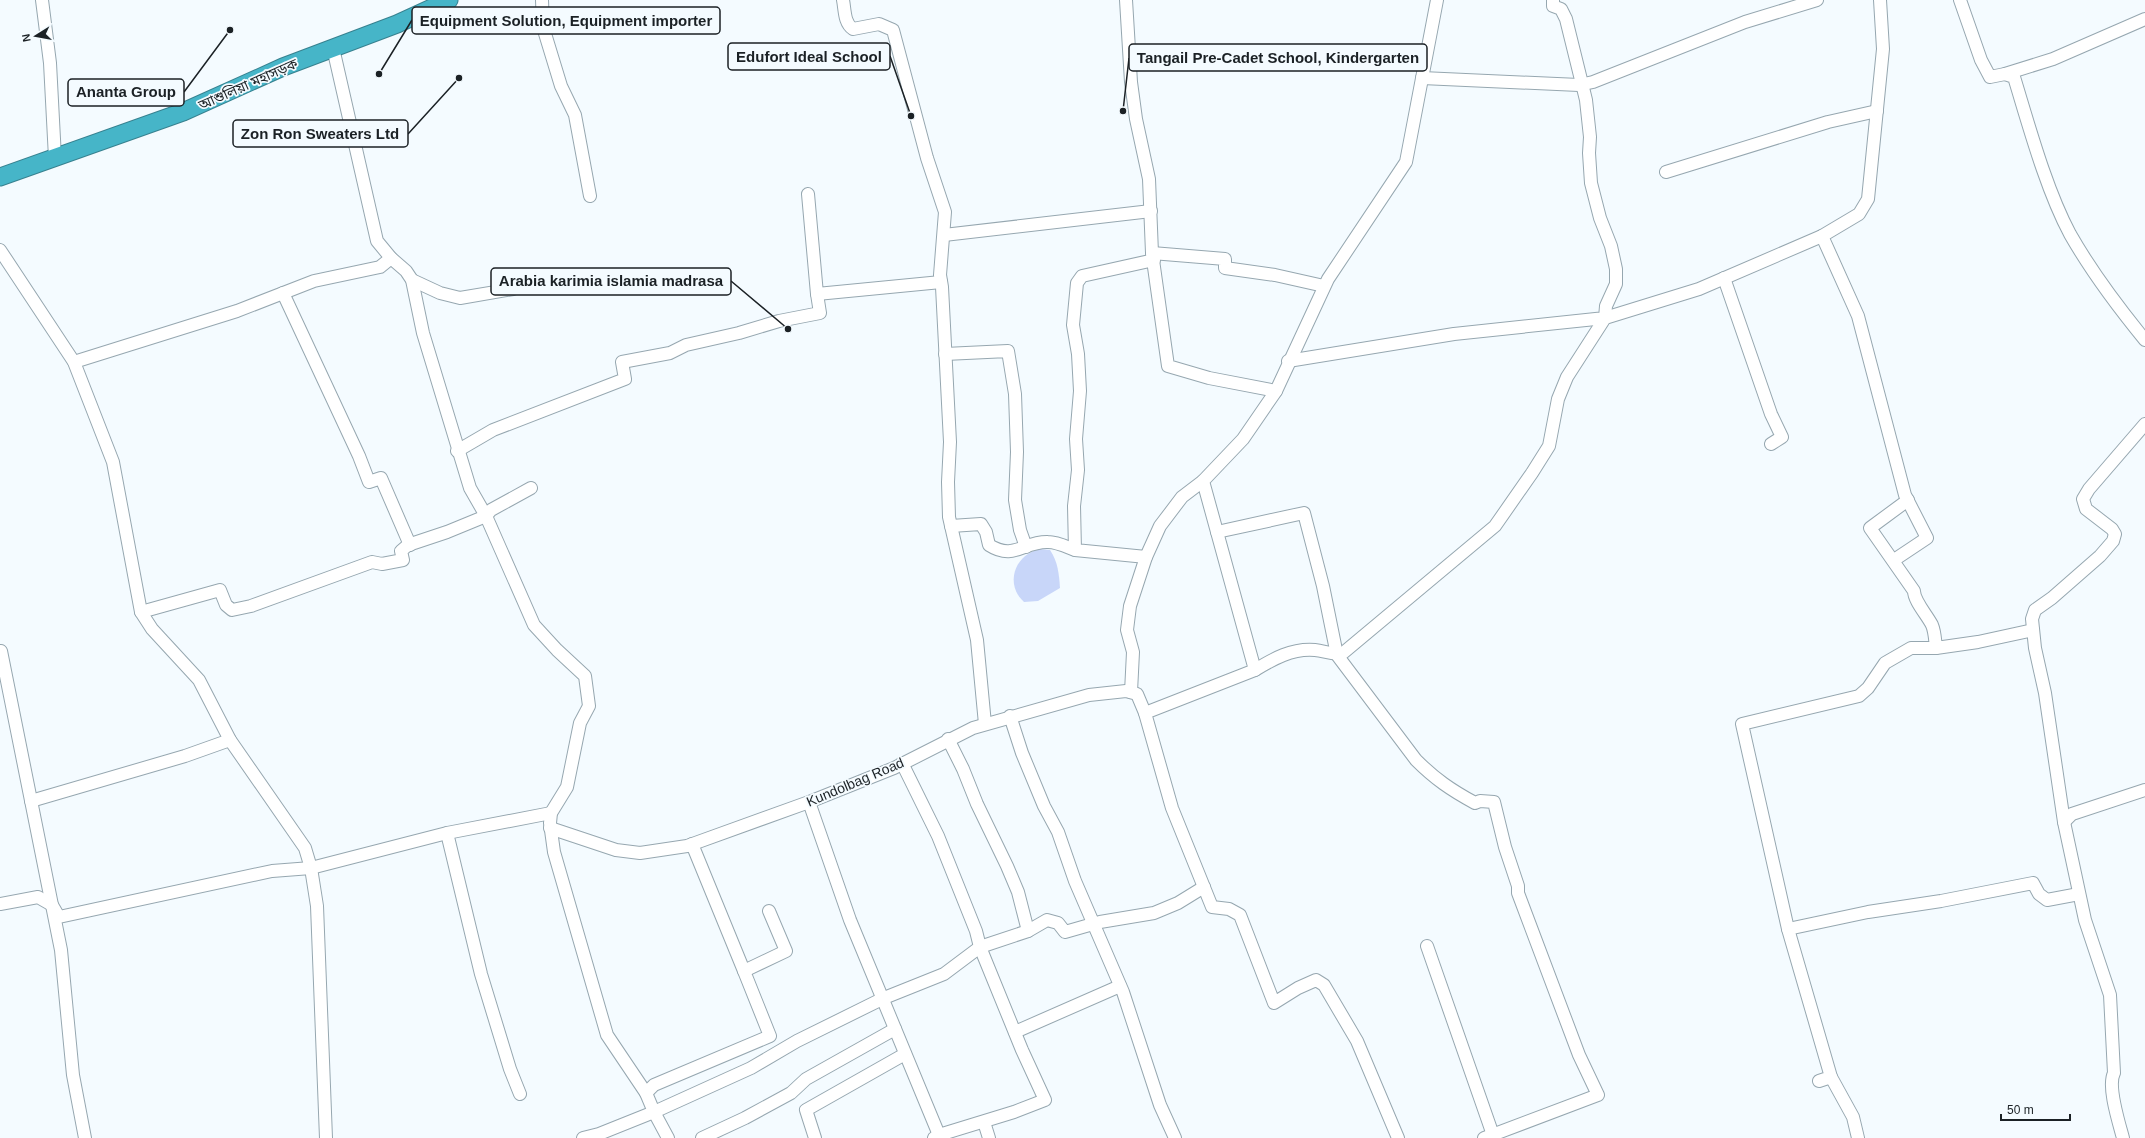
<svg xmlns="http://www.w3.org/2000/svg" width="2145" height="1138" viewBox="0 0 2145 1138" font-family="Arial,'Noto Sans Bengali',sans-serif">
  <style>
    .water { fill: #c8d6f9 }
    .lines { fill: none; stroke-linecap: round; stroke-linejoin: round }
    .minor-casing { stroke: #96a7b0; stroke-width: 14 }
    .highway-casing { stroke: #37818f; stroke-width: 19 }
    .minor { stroke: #fff; stroke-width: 12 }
    .highway { stroke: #46b5c8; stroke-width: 17 }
    .labels { text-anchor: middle; stroke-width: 3.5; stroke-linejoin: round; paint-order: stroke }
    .street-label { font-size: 14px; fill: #1b2125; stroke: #f4fbff }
    .leader { fill: none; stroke: #1b2125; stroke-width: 1.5 }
    .callout-dot { fill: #1b2125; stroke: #f4fbff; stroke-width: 1.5 }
    .callout { fill: #f4fbff; stroke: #1b2125; stroke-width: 1.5 }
    .callout-label { font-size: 15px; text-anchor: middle; font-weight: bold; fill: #1b2125 }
  </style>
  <rect width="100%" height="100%" fill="#f4fbff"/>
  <path class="water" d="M1040,549L1050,550C1058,562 1059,574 1060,588L1038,601L1024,602C1004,584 1015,554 1040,549Z"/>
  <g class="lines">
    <defs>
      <g id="minor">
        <path d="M42,0L50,63L55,158"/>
        <path d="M542,0L543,27L561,86L575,115L590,196"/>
        <path d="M843,0C845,10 844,23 853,29L879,24L893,30L927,158L945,212L940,275L942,287L950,442L948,482L949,517L977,640L985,724"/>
        <path d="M1126,0L1131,82L1136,119L1149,179L1152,253L1168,366L1209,378L1276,391"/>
        <path d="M1960,0L1981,60L1990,77L2005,74L2053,59L2145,19"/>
        <path d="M333,48L377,241L391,258L406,271L412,280L423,333L470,488L486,516L534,625L557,650L585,676L589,706L580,723L567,787L551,813L550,823L554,852L607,1035L646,1093L654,1112L668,1138"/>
        <path d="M2005,74L2014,77C2029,126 2046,189 2070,234C2091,271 2118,307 2145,340"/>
        <path d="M1422,78L1579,85L1593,82L1745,22L1817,0"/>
        <path d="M1666,172L1828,122L1877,111"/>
        <path d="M808,194L817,294L941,282"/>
        <path d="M944,235L1151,211"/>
        <path d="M1822,236L1858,316L1905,495L1927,538L1894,560"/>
        <path d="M0,250L74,362L113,462L141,612L152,629L199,680L230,740L305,848L311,868L317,906L326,1138"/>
        <path d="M1152,253L1225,259V268L1275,275L1324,286"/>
        <path d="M1724,278L1771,414L1782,437L1771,444"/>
        <path d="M412,280L440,293L460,298L513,289"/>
        <path d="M283,293L359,456L369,482L381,478L410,545"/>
        <path d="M945,354L1008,351L1015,394L1017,452L1015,500L1020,530L1026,547"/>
        <path d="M1288,361L1454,334L1605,318L1606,306L1616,284V269L1611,246L1600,218L1591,183L1589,153L1590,137L1586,100L1566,19L1561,9L1553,6V0"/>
        <path d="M74,362L237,311L314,281L380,267L391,258"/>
        <path d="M457,451L493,430L625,379L622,362L670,353L686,345L739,333L779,321L820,313L817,294"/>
        <path d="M1908,500L1870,528L1914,591C1914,601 1927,615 1932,625C1935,632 1935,640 1936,648L1978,642L2033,630"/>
        <path d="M951,526L981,524L986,532L989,545C1014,561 1024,541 1048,542C1057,542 1067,547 1075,550"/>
        <path d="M1217,532L1304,513L1323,586L1337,655L1416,760C1435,779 1451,790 1475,803L1480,801L1494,802L1505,847L1518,886V893L1579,1055L1598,1095L1484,1138"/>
        <path d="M1146,557L1075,550L1074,506L1078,470L1076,439L1080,391L1078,354L1073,325L1077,283L1082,276L1154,260"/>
        <path d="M141,612L220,590L226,605L232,610L251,606L372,562L382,564L403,560L401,551L408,545L447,532L486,516L491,510L531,488"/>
        <path d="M1,651L61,950L73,1075L85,1138"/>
        <path d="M1255,670C1273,659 1292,648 1315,650C1325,651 1332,655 1343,653L1495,526L1532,473L1549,446L1558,399L1567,377L1605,318L1699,289L1822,236L1859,214L1868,199L1883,49L1880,0"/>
        <path d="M1131,692L1133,652L1127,630L1130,606L1146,557L1160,526L1182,497L1203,481"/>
        <path d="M1010,716L1022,753L1044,806L1058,832L1075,881L1123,992L1160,1105L1175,1138"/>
        <path d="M948,739L963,769L977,804L1007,866L1018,892L1028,931"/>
        <path d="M902,763L938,836L976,931L980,947L1022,1050L1045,1100L1014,1112L939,1135L934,1138"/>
        <path d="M31,801L185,756L230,740"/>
        <path d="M809,802L850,920L939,1135"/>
        <path d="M2064,822L2072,814L2145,790"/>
        <path d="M550,828L616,850L640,853L687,846L809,802L894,768L973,728L1089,695L1126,691L1137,694L1145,713"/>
        <path d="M447,833L481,974L510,1069L520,1094"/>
        <path d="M692,844L744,971"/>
        <path d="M0,904L38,897L52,905L59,917L272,871L311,868L447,833L551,813"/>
        <path d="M1788,929L1868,912L1941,901L2033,883L2039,894L2047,900L2079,894"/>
        <path d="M1427,946L1493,1135"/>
        <path d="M1015,1032L1120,986"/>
        <path d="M1831,1077L1853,1117L1858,1138"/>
        <path d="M1819,1081L1831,1077L1788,929L1742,724L1859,696L1868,688L1885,663L1911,648H1936"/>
        <path d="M646,1093L654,1085L770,1036L744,971L786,951L769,911"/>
        <path d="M984,1122L989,1138"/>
        <path d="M583,1138L599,1134L654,1112L751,1068L797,1041L884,998L944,974L980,947L1028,931L1047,920L1058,923L1065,932L1100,922L1154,913L1178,903L1204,887"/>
        <path d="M702,1138L745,1118L791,1093L806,1079L895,1029"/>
        <path d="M815,1138L806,1110L905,1054"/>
        <path d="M1398,1138L1357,1041L1324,985L1316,980L1298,988L1274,1003L1240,915L1229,909L1212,907L1172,808L1145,713L1255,670L1203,481L1243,439L1276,391L1328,279L1406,162L1437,0"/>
        <path d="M2123,1138C2119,1123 2107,1086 2114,1073L2110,995L2085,920L2064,822L2045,693L2035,648L2032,619L2035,610L2052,598L2100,556L2113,541L2115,534L2112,529L2086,509L2083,499L2089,489L2145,424"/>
      </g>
      <path id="highway" d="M0,177L183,112L283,67L397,24L449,0"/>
    </defs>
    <use href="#minor" class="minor-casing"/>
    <use href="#highway" class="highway-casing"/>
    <use href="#minor" class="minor"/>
    <use href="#highway" class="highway"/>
  </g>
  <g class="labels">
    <g class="street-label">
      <text transform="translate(248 84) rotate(-24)" y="5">আশুলিয়া মহাসড়ক</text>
      <text transform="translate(855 782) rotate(-23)" y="5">Kundolbag Road</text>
    </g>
  </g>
  <path class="leader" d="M379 74L412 20M911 116L890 56M1123 111L1129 58M230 30L184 92M459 78L408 134M788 329L731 281"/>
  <g class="callout-dot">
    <circle cx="379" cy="74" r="4"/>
    <circle cx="911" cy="116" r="4"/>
    <circle cx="1123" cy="111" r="4"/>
    <circle cx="230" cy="30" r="4"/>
    <circle cx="459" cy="78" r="4"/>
    <circle cx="788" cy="329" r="4"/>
  </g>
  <g class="callout">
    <rect x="412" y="7" width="308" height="27" rx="4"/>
    <rect x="728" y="43" width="162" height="27" rx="4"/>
    <rect x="1129" y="44" width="298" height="27" rx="4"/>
    <rect x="68" y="79" width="116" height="27" rx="4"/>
    <rect x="233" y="120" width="175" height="27" rx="4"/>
    <rect x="491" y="268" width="240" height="27" rx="4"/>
  </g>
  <g class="callout-label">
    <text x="566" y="26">Equipment Solution, Equipment importer</text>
    <text x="809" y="62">Edufort Ideal School</text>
    <text x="1278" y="63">Tangail Pre-Cadet School, Kindergarten</text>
    <text x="126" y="97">Ananta Group</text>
    <text x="320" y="139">Zon Ron Sweaters Ltd</text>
    <text x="611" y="286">Arabia karimia islamia madrasa</text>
  </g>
  <g transform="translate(36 36) rotate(259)" stroke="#f4fbff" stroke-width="3" paint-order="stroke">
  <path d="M0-3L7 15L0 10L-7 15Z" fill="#1b2125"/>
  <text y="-6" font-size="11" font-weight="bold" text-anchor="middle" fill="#1b2125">N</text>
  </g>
  <path d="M2001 1114v6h69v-6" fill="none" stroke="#1b2125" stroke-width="2"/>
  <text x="2007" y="1114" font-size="12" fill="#1b2125" stroke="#f4fbff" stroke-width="3" paint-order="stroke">50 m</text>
</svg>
